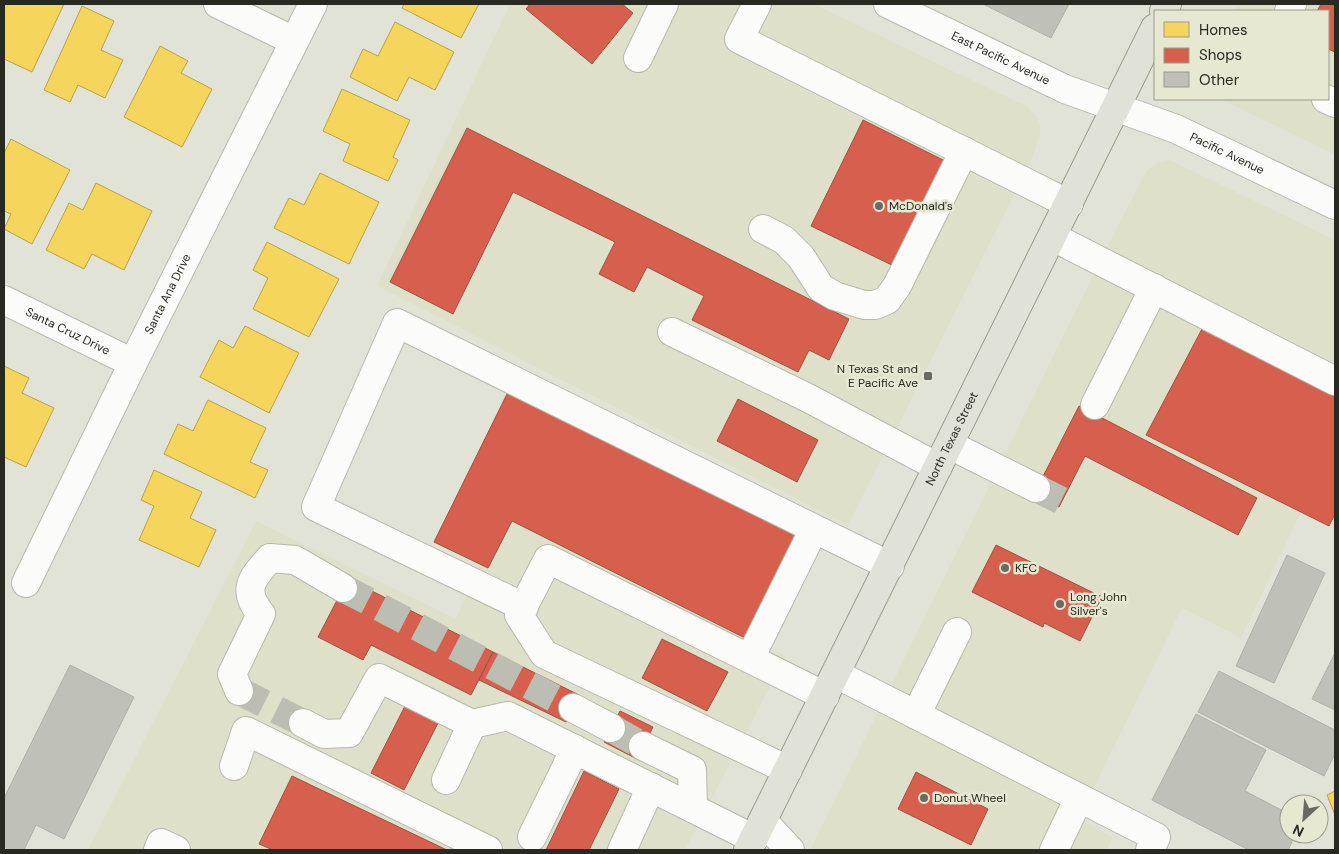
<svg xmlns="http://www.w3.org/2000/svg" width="1339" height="854" viewBox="0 0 1339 854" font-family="'DM Sans',sans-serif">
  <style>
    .built { fill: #dee0ca }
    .homes { fill: #f6d55c; stroke: #b8a14a }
    .shops { fill: #d6604d; stroke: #a25040 }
    .building { fill: #bfc0b7; stroke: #afb0a7 }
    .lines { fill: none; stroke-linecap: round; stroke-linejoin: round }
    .minor-tunnel { stroke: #bdbeb3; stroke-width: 28; stroke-dasharray: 28 14; stroke-linecap: butt }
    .minor-casing { stroke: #b7b8af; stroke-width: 30 }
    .major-casing { stroke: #9a9c88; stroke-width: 30 }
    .minor { stroke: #fbfbf9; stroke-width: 28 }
    .major { stroke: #e0e1d7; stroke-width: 28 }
    .poi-dot { fill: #696a61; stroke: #e6e8d2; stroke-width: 2 }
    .labels { text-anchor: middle; stroke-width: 5; stroke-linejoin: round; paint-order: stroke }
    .street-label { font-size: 12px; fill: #282921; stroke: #e6e8d2 }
    .poi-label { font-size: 12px; fill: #282921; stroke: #e6e8d2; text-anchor: start }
  </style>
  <rect width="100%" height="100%" fill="#e2e3d7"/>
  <g class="built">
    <path d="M510,4H814L1028,107L1036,116L1040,124V134L1032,159L848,525L377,286Z"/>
    <path d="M1238,4H1335V155L1221,99H1328V11H1234Z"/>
    <path d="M1170,160L1335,240V529L1301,512L1241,638L1182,608L1079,818L1113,838L1106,850H810L1112,237L1146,172L1157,163Z"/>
    <path d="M256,521L456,619L479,564L488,568L512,521L745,638L786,656L685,850H88Z"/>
  </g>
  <g class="homes">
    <path d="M4,4H64L32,72L4,59Z"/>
    <path d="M404,4H479L461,38L402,8Z"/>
    <path d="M82,6L114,21L101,50L123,60L105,98L78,85L70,102L44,90Z"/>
    <path d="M395,22L454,52L435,90L409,77L397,101L350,77L363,49L378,56Z"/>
    <path d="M160,46L188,61L181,73L212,89L182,147L124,117Z"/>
    <path d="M342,89L410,120L393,157L398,160L388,181L343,161L350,144L323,131Z"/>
    <path d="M11,139L70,170L32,244L4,229L11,214L4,211V153Z"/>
    <path d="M320,173L379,202L349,264L274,228L289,198L304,205Z"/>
    <path d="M96,183L152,211L124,270L92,254L84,269L46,250L69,203L83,210Z"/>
    <path d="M267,242L339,279L309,337L253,309L268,278L253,270Z"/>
    <path d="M245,326L299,353L269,413L200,377L219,340L233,348Z"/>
    <path d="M4,366L29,378L22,393L54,408L26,467L4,457Z"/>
    <path d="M208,400L266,428L250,462L268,470L255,498L164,454L178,424L193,431Z"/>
    <path d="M154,470L202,492L190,518L216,530L199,567L139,540L154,506L141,500Z"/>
    <path d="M1335,791V815L1327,795Z"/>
  </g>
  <g class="shops">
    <path d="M530,4H622L633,13L592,64L526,9Z"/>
    <path d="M1321,4H1335V52L1328,49V11H1317Z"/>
    <path d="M863,120L949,163L896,267L811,226Z"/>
    <path d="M467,128L849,319L829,360L809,350L798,372L692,320L704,296L647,267L634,292L599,274L615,242L513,192L453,314L390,282Z"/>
    <path d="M1202,329L1335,395V514L1329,526L1146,435Z"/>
    <path d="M508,392L796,536L745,638L512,521L488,568L434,542Z"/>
    <path d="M738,399L818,440L797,482L717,441Z"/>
    <path d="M1079,406L1257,498L1238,535L1085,456L1059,507L1034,494Z"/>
    <path d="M996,545L1102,597L1080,641L1044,623L1043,627L972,592Z"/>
    <path d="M348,579L493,652L471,695L371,645L363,660L318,637Z"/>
    <path d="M662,639L728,672L707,711L642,678Z"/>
    <path d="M493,652L579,695L566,722L479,680Z"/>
    <path d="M405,706L438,723L404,790L371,773Z"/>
    <path d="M620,711L653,727L637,759L604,742Z"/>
    <path d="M584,771L619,789L589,850H546Z"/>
    <path d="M916,772L988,809L971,845L898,809Z"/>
    <path d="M292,776L447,850H273L259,844Z"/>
  </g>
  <g class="building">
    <path d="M983,4H1069L1051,38Z"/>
    <path d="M1287,555L1325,573L1274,683L1236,666Z"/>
    <path d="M1335,653V710L1312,699Z"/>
    <path d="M70,665L134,697L64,839L36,825L24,850H4V798Z"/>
    <path d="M1219,671L1335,730V754L1324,776L1198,712Z"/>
    <path d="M1196,714L1266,750L1245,791L1289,814V834H1296L1288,850H1249L1152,800Z"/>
  </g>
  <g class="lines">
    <g class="minor-tunnel">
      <path d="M1036,488L1062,501"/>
      <path d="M343,588L573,708"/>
      <path d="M239,691L303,723"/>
      <path d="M611,728L643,746"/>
    </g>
    <defs>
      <g id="minor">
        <path d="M218,4L294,41"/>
        <path d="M757,4L739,39L1069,204"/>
        <path id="s1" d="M888,4L1065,89L1176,129L1335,205"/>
        <path d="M1289,11L1292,4"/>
        <path d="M638,58L664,4"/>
        <path d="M1326,99L1335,103"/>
        <path d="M763,229L784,240L801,257L821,288L835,296L864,305H875L887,300L897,286L964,151"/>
        <path d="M1053,237L1335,381"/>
        <path id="s2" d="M4,300L133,363"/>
        <path d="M672,332L808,398L938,467"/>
        <path d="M1095,405L1154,288"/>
        <path d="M950,445L1036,488"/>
        <path id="s3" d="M26,583L133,363L313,4"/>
        <path d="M524,607L316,507L397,323L890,566"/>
        <path d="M750,658L814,529"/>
        <path d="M836,674L1156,837L1150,850"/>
        <path d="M239,691L232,674L261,614C241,590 252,578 270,558L295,560L343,588"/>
        <path d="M573,708L611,728"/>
        <path d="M916,715L957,632"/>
        <path d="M303,723L324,734L349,733L379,678L472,724L508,716L754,839"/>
        <path d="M643,746L692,770L693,808"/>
        <path d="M234,766L246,731L488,850"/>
        <path d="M788,770L544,654L519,615L548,559L825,696"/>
        <path d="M446,780L472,724"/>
        <path d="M763,821L790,850"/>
        <path d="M532,837L575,749"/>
        <path d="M158,850L161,843L176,850"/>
        <path d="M622,850L651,787"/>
        <path d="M1054,850L1079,798"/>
      </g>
      <g id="major">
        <path d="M1164,11L1167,4"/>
        <path id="s4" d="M748,850L1155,28"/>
      </g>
    </defs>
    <use href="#minor" class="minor-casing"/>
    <use href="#major" class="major-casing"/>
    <use href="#minor" class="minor"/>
    <use href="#major" class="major"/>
  </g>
  <g class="poi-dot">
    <circle cx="879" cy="206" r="5"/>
    <rect x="923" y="371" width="10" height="10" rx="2.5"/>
    <circle cx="1005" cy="568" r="5"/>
    <circle cx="1060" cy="604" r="5"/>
    <circle cx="924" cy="798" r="5"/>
  </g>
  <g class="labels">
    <g class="street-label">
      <text dy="4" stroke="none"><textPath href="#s1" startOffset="125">East Pacific Avenue</textPath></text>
      <text dy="4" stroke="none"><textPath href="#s1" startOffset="371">Pacific Avenue</textPath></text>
      <text dy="4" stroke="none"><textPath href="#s3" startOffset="322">Santa Ana Drive</textPath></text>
      <text dy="4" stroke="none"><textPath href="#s2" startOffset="71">Santa Cruz Drive</textPath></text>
      <text dy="4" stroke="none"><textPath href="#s4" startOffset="459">North Texas Street</textPath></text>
    </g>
    <g class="poi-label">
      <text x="889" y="210">McDonald's</text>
      <text x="918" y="373" text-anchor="end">N Texas St and<tspan x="918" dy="14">E Pacific Ave</tspan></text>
      <text x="1015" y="572">KFC</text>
      <text x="1070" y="601">Long John<tspan x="1070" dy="14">Silver's</tspan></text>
      <text x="934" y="802">Donut Wheel</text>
    </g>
  </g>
  <rect width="1339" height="854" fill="none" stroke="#282921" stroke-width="10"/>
  <rect x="1154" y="10" width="175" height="90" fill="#e6e8d2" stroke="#9a9c8b"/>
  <rect x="1164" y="22" width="25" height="15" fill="#f6d55c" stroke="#9a9c8b"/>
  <text x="1199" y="35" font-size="15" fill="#282921">Homes</text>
  <rect x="1164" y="48" width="25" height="15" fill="#d6604d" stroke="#9a9c8b"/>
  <text x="1199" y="60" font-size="15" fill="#282921">Shops</text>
  <rect x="1164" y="72" width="25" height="15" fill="#bfc0b7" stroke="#9a9c8b"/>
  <text x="1199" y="85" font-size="15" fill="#282921">Other</text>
  <g transform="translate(1304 819) rotate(206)"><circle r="24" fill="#e6e8d2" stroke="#9a9c8b"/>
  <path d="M0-4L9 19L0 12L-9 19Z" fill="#696a61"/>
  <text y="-8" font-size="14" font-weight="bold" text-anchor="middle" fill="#282921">N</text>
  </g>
</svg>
